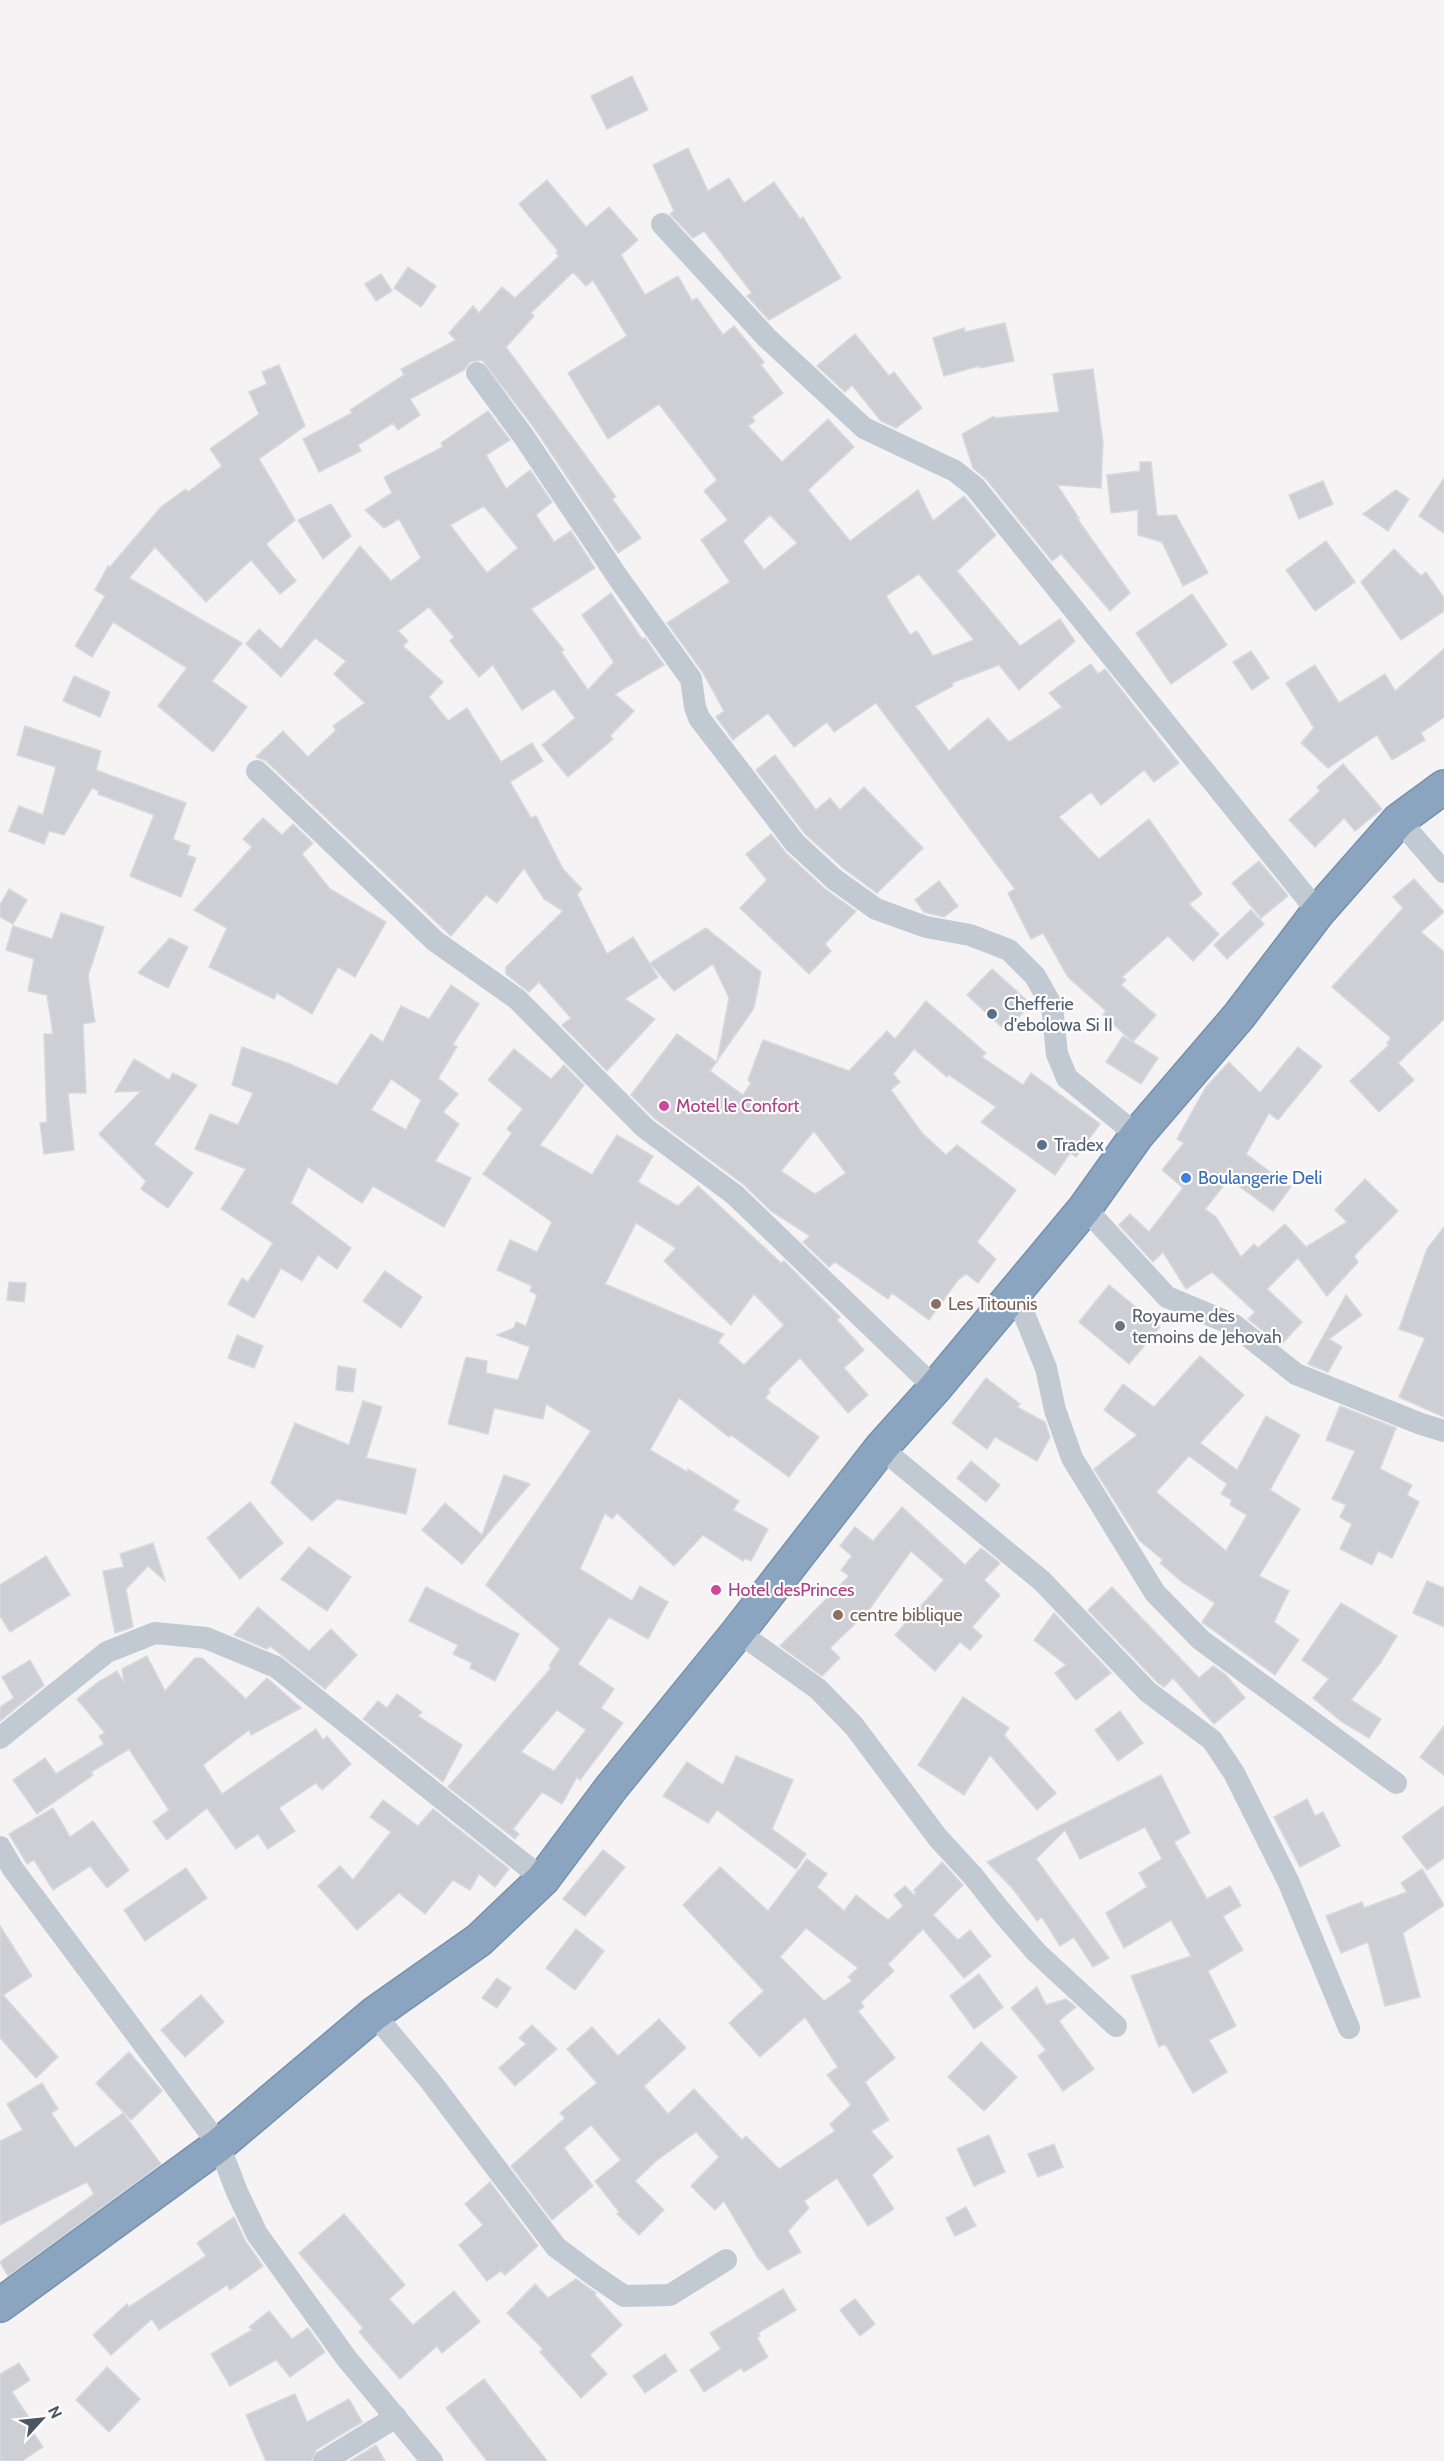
<svg xmlns="http://www.w3.org/2000/svg" width="1444" height="2461" viewBox="0 0 1444 2461" font-family="Cabin,sans-serif">
  <style>
    .building { fill: #cdcfd5; stroke: #d7d9de; stroke-width: 1.5; fill-rule: evenodd }
    .lines { fill: none; stroke-linecap: round; stroke-linejoin: round }
    .highway-casing { stroke: #7690ad; stroke-width: 36 }
    .street { stroke: #c1cad2; stroke-width: 22 }
    .highway { stroke: #8ba5c1; stroke-width: 33 }
    .service-dot { fill: #5c6f8a; stroke: #fff; stroke-width: 2 }
    .hotel-dot { fill: #d1479c; stroke: #fff; stroke-width: 2 }
    .shop-dot { fill: #3f7fe0; stroke: #fff; stroke-width: 2 }
    .education-dot { fill: #8d6e63; stroke: #fff; stroke-width: 2 }
    .worship-dot { fill: #6b7280; stroke: #fff; stroke-width: 2 }
    .labels { text-anchor: middle; stroke-width: 4.5; stroke-linejoin: round; paint-order: stroke }
    .service-label { font-size: 18px; fill: #4e5e75; stroke: #fff; text-anchor: start }
    .hotel-label { font-size: 18px; fill: #b23c85; stroke: #fff; text-anchor: start }
    .shop-label { font-size: 18px; fill: #366cbe; stroke: #fff; text-anchor: start }
    .education-label { font-size: 18px; fill: #785e54; stroke: #fff; text-anchor: start }
    .worship-label { font-size: 18px; fill: #5b616d; stroke: #fff; text-anchor: start }
  </style>
  <rect width="100%" height="100%" fill="#f5f3f3"/>
  <g class="building">
    <path d="M632,76L648,110L607,129L591,96Z"/>
    <path d="M688,148L708,191L729,178L744,203L774,182L800,219L803,217L841,278L769,320L747,296L752,293L704,231L693,238L670,214L674,211L653,165Z"/>
    <path d="M547,180L586,227L609,207L638,240L621,255L645,295L678,276L692,301L697,298L723,335L734,326L764,362L761,365L783,393L752,417L755,421L748,426L782,462L828,419L854,447L808,490L850,541L918,490L933,521L964,496L996,535L957,571L1020,646L1060,619L1075,641L1019,690L999,665L952,683L953,686L915,706L949,751L988,718L1009,742L1062,707L1049,693L1091,664L1098,674L1105,669L1179,763L1154,782L1144,770L1101,805L1091,792L1059,817L1099,859L1149,819L1202,894L1189,904L1219,934L1193,961L1168,936L1122,977L1126,980L1121,985L1156,1015L1133,1042L1103,1015L1106,1011L1068,977L1043,933L1031,939L1008,893L1015,889L876,703L834,732L827,722L794,747L768,713L733,740L716,717L724,711L702,671L667,623L730,582L701,540L728,520L704,491L717,480L659,404L608,439L568,373L627,336L593,280L586,286L573,272L531,313L534,316L506,347L616,497L612,499L641,538L618,553L535,429L482,360L470,362L464,370L410,399L420,415L398,430L393,423L358,445L361,451L319,472L303,439L352,413L350,410L404,375L401,369L456,340L449,333L473,306L479,313L502,287L515,298L559,256L556,253L558,251L519,204ZM770,515L797,543L764,570L743,541ZM919,574L974,640L933,656L917,631L910,635L886,596Z"/>
    <path d="M408,267L436,286L421,307L394,288Z"/>
    <path d="M381,274L392,291L376,301L365,284Z"/>
    <path d="M1005,323L1014,361L980,368L979,366L944,376L933,338L964,328L965,332Z"/>
    <path d="M855,334L889,376L894,372L922,408L896,428L881,421L852,385L845,392L817,366Z"/>
    <path d="M279,365L305,426L259,459L295,520L266,544L296,581L280,594L251,560L206,602L155,547L129,578L242,643L212,681L247,707L213,752L158,706L187,668L113,622L92,657L75,646L105,596L95,590L108,566L110,567L161,507L186,489L188,492L222,466L210,449L259,414L249,392L267,384L262,372Z"/>
    <path d="M1093,369L1103,443L1101,488L1057,485L1079,518L1076,517L1130,593L1110,611L1061,554L1052,561L986,479L973,468L962,434L994,416L995,418L1059,412L1053,374Z"/>
    <path d="M488,411L510,440L486,455L506,489L530,470L552,502L536,515L554,542L571,531L595,568L531,609L564,650L561,652L588,690L614,662L582,615L611,593L642,639L645,638L664,665L615,694L634,711L610,736L613,739L568,777L542,745L575,718L554,689L522,710L493,665L479,677L450,641L454,637L429,607L398,631L408,641L403,646L443,682L429,697L448,721L467,708L501,762L532,743L543,761L510,782L531,818L536,816L563,869L582,889L577,894L607,954L633,937L658,977L625,999L655,1019L607,1071L562,1025L571,1018L539,982L529,992L506,974V967L563,911L544,899L524,868L497,903L486,895L451,936L266,761L256,757L283,731L308,757L336,730L333,726L365,703L334,674L346,661L315,638L281,677L246,644L259,629L281,649L360,546L391,581L421,558L399,519L384,528L365,510L392,493L384,477L443,447L441,443ZM484,506L518,548L487,573L450,525Z"/>
    <path d="M1140,462H1151L1157,516L1176,515L1208,573L1183,586L1162,542L1138,535V510L1111,513L1107,475L1140,471Z"/>
    <path d="M1444,478V533L1419,516Z"/>
    <path d="M1323,481L1333,504L1299,519L1289,495Z"/>
    <path d="M1396,490L1409,499L1388,531L1363,514Z"/>
    <path d="M331,504L351,536L323,559L298,520Z"/>
    <path d="M1326,541L1355,582L1315,611L1286,570Z"/>
    <path d="M1394,549L1421,576L1426,572L1444,598V611L1401,640L1361,582Z"/>
    <path d="M1192,594L1227,645L1171,684L1136,633Z"/>
    <path d="M1444,649V717L1421,733L1425,740L1392,760L1377,735L1328,768L1301,743L1314,728L1286,683L1315,665L1339,703L1385,674L1395,691Z"/>
    <path d="M1251,651L1269,678L1252,690L1233,662Z"/>
    <path d="M74,676L110,692L100,717L63,701Z"/>
    <path d="M25,726L101,751L96,770L186,803L173,839L190,846L187,855L196,858L181,897L130,876L154,815L98,794L99,791L92,788L64,835L49,831L44,844L9,831L19,806L43,815L56,767L17,755Z"/>
    <path d="M775,755L816,810L830,798L840,810L864,787L923,848L877,893L843,868L805,834L756,770Z"/>
    <path d="M1343,764L1382,809L1355,831L1344,818L1315,847L1289,820L1320,791L1317,787Z"/>
    <path d="M263,818L282,835L293,824L313,843L302,854L330,889L386,922L355,977L338,967L312,1014L277,993L274,999L209,967L227,928L194,910L252,847L243,839Z"/>
    <path d="M771,834L786,853L825,889L856,911L825,944L831,951L809,974L740,908L767,880L746,854Z"/>
    <path d="M1259,861L1288,896L1261,918L1232,883Z"/>
    <path d="M1414,879L1444,912L1421,932L1444,952V1019L1398,1063L1414,1080L1379,1112L1350,1081L1389,1045L1387,1043L1391,1038L1332,987L1403,908L1393,897Z"/>
    <path d="M939,881L958,906L944,917L924,912L915,900Z"/>
    <path d="M9,889L27,900L13,924L0,917V905Z"/>
    <path d="M1251,910L1264,924L1227,959L1214,945Z"/>
    <path d="M61,913L104,927L88,976L95,1022L83,1024L86,1093H68L74,1150L44,1154L40,1123L47,1122L44,1034H53L47,995L28,991L34,959L6,950L13,926L52,939Z"/>
    <path d="M706,928L761,972L754,1008L710,1071L743,1095L751,1083L748,1080L763,1040L849,1071L887,1031L895,1039L926,1001L986,1053L982,1057L1023,1085L1031,1073L1100,1124L1076,1157L1070,1153L1055,1175L981,1122L996,1107L949,1075L947,1077L914,1049L893,1074L900,1082L891,1090L922,1133L946,1155L957,1145L1016,1190L977,1242L996,1259L978,1283L966,1274L958,1280L929,1320L892,1293L888,1299L835,1262L829,1267L803,1242L810,1236L771,1211L743,1184L654,1118L631,1095L677,1034L717,1062L729,998L713,964L674,991L650,963ZM814,1131L846,1173L815,1194L781,1171Z"/>
    <path d="M170,938L188,947L168,988L138,973Z"/>
    <path d="M992,969L1031,1004L1006,1031L967,995Z"/>
    <path d="M451,985L479,1004L453,1044L457,1047L438,1078L458,1094L443,1112L459,1124L435,1161L471,1178L444,1227L373,1186L362,1203L308,1167L291,1203L351,1248L337,1269L318,1255L302,1281L281,1268L254,1318L228,1304L242,1278L248,1282L273,1243L221,1209L246,1169L195,1149L210,1114L238,1125L253,1093L232,1085L242,1047L290,1064L337,1085L371,1034L383,1042L401,1006L429,1019ZM391,1079L421,1100L406,1130L371,1110Z"/>
    <path d="M1123,1036L1158,1058L1141,1084L1106,1062Z"/>
    <path d="M1298,1047L1322,1066L1278,1120L1269,1113L1246,1154L1291,1187L1273,1211L1229,1179L1205,1209L1216,1217L1241,1257L1254,1244L1258,1248L1285,1224L1306,1247L1347,1222L1335,1210L1365,1179L1398,1211L1354,1256L1358,1262L1327,1296L1298,1258L1267,1289L1302,1322L1281,1345L1248,1319L1255,1312L1212,1272L1186,1289L1163,1252L1153,1262L1119,1225L1130,1214L1149,1232L1183,1188L1162,1170L1184,1143L1177,1139L1206,1087L1229,1062L1260,1093Z"/>
    <path d="M514,1049L551,1079L564,1065L584,1085L540,1145L592,1175L617,1135L653,1156L638,1182L678,1206L698,1186L781,1263L784,1261L840,1317L837,1320L864,1350L844,1368L868,1395L848,1413L800,1358L768,1390L770,1392L765,1398L819,1437L789,1477L731,1435L729,1437L679,1398L650,1450L687,1472L688,1469L739,1501L733,1510L768,1529L751,1561L745,1558L743,1561L703,1535L674,1566L617,1513L612,1519L605,1513L580,1569L632,1601L640,1586L668,1602L648,1639L609,1617L578,1664L614,1689L601,1708L623,1723L580,1780L577,1777L562,1804L542,1792L513,1829L519,1834L515,1839L448,1787L551,1668L549,1666L560,1649L486,1585L591,1431L546,1404L543,1419L494,1408L488,1434L448,1424L466,1357L487,1361L486,1373L518,1380L530,1347L497,1335L514,1328L516,1322L526,1326L537,1295L530,1291L532,1286L497,1270L510,1240L537,1252L552,1222L483,1174L512,1133L507,1129L523,1109L488,1080ZM636,1223L676,1248L664,1261L731,1325L754,1294L784,1325L744,1365L718,1342L724,1334L605,1284ZM557,1710L586,1730L554,1771L521,1752Z"/>
    <path d="M134,1059L169,1080L173,1073L197,1085L154,1144L193,1173L168,1208L141,1189L146,1181L99,1134L141,1091L115,1092Z"/>
    <path d="M1444,1227V1417L1399,1397L1425,1338L1399,1329L1427,1249Z"/>
    <path d="M385,1271L422,1297L401,1328L363,1301Z"/>
    <path d="M9,1282L26,1283L24,1302L7,1300Z"/>
    <path d="M1109,1285L1160,1327L1129,1364L1079,1322Z"/>
    <path d="M1346,1295L1362,1315L1329,1339L1342,1347L1328,1372L1308,1364Z"/>
    <path d="M237,1335L263,1346L254,1368L228,1358Z"/>
    <path d="M1200,1356L1244,1395L1200,1443L1237,1470L1266,1416L1300,1435L1270,1490L1300,1509L1259,1576L1289,1591L1274,1622L1299,1640L1275,1675L1202,1622L1215,1603L1182,1582L1160,1563L1163,1560L1140,1541L1094,1469L1137,1435L1104,1410L1123,1384L1154,1407ZM1189,1456L1227,1484L1221,1494L1232,1500L1230,1505L1247,1515L1226,1551L1156,1492Z"/>
    <path d="M338,1366L356,1369L353,1392L336,1390Z"/>
    <path d="M986,1378L1020,1404L1017,1407L1045,1422L1050,1437L1037,1461L995,1437L987,1449L952,1423Z"/>
    <path d="M363,1401L382,1407L366,1458L416,1469L406,1514L337,1499L312,1521L271,1483L295,1423L349,1445Z"/>
    <path d="M1340,1406L1396,1428L1380,1469L1412,1485L1407,1495L1419,1502L1392,1558L1378,1551L1372,1565L1340,1549L1352,1524L1340,1517L1346,1505L1332,1499L1355,1451L1326,1440Z"/>
    <path d="M971,1461L1000,1485L986,1502L957,1478Z"/>
    <path d="M504,1475L530,1484L462,1564L422,1530L445,1503L482,1535Z"/>
    <path d="M250,1502L283,1543L240,1579L207,1538Z"/>
    <path d="M902,1507L965,1565L981,1548L1000,1563L984,1580L1000,1595L972,1627L982,1636L970,1650L960,1642L935,1671L895,1635L944,1580L911,1551L868,1611L830,1648L840,1658L822,1676L780,1646L849,1576L841,1570L852,1556L840,1546L855,1527L873,1541Z"/>
    <path d="M153,1543L165,1581L148,1566L126,1589L133,1627L115,1633L103,1571L124,1567L120,1554Z"/>
    <path d="M309,1547L351,1577L327,1611L281,1579Z"/>
    <path d="M46,1556L70,1595L10,1632L0,1616V1585Z"/>
    <path d="M1427,1581L1444,1588V1627L1413,1613Z"/>
    <path d="M426,1587L519,1634L495,1681L470,1668L472,1663L453,1654L458,1645L409,1621Z"/>
    <path d="M1112,1587L1199,1678L1213,1666L1226,1675L1245,1698L1214,1724L1173,1678L1164,1687L1157,1682L1088,1610Z"/>
    <path d="M1341,1603L1397,1636L1381,1662L1351,1700L1381,1719L1369,1738L1342,1722L1313,1698L1329,1679L1302,1660Z"/>
    <path d="M258,1607L309,1651L331,1629L357,1655L325,1689L270,1646L267,1649L234,1635Z"/>
    <path d="M1054,1613L1111,1673L1076,1700L1055,1673L1066,1665L1034,1640Z"/>
    <path d="M147,1656L165,1691L195,1658H202L246,1699L267,1678L301,1708L251,1735L249,1730L203,1765L222,1794L316,1729L323,1740L327,1736L351,1764L322,1790L316,1783L279,1808L295,1831L268,1849L258,1834L236,1849L207,1808L167,1840L153,1822L169,1810L129,1749L91,1772L93,1775L37,1814L13,1780L45,1758L56,1774L104,1744L99,1736L105,1733L77,1699L98,1682L117,1671L124,1683L122,1669Z"/>
    <path d="M30,1660L44,1685L0,1721V1707L14,1698L2,1677Z"/>
    <path d="M397,1694L422,1712L418,1716L462,1745L443,1782L363,1719L378,1701L387,1708Z"/>
    <path d="M963,1697L1009,1728L1004,1735L1056,1793L1037,1810L990,1755L964,1795L918,1765Z"/>
    <path d="M1120,1711L1143,1743L1118,1761L1095,1730Z"/>
    <path d="M1444,1726V1775L1420,1757Z"/>
    <path d="M736,1756L793,1780L772,1829L806,1854L796,1869L717,1810L708,1823L663,1796L687,1762L723,1785Z"/>
    <path d="M1161,1775L1190,1833L1174,1842L1207,1899L1230,1886L1241,1906L1223,1916L1243,1950L1208,1971L1236,2026L1209,2040L1227,2072L1193,2093L1165,2044L1159,2047L1131,1976L1191,1956L1171,1920L1124,1948L1106,1913L1147,1887L1139,1873L1162,1859L1145,1827L1080,1859L1065,1830L1036,1859L1109,1958L1093,1967L1074,1937L1060,1946L1042,1917L1037,1921L1013,1889L987,1862Z"/>
    <path d="M1307,1799L1315,1816L1323,1812L1340,1846L1300,1867L1274,1817Z"/>
    <path d="M383,1800L418,1826L433,1809L509,1869L495,1887L479,1874L470,1890L453,1880L425,1914L399,1893L357,1930L318,1886L340,1866L353,1880L391,1832L370,1817Z"/>
    <path d="M1444,1806V1858L1427,1870L1402,1837Z"/>
    <path d="M53,1808L70,1837L93,1821L129,1870L107,1888L90,1866L53,1890L34,1860L27,1864L9,1834Z"/>
    <path d="M603,1850L625,1867L585,1916L563,1899Z"/>
    <path d="M807,1859L827,1874L817,1887L844,1911L856,1895L888,1920L903,1906L894,1895L905,1886L914,1895L916,1893L914,1890L942,1862L963,1885L933,1915L958,1940L970,1930L991,1956L964,1978L923,1929L888,1964L894,1971L861,2002L864,2007L858,2011L895,2058L865,2082L889,2120L871,2131L893,2157L872,2175L894,2209L868,2226L837,2178L804,2201L809,2208L788,2231L801,2252L768,2270L758,2258L724,2201L715,2210L691,2186L719,2157L696,2132L656,2161L635,2181L664,2210L639,2235L617,2214L619,2212L595,2181L621,2160L591,2125L564,2148L593,2186L552,2220L511,2166L565,2118L560,2113L597,2083L567,2049L592,2027L618,2056L659,2019L686,2048L644,2086L668,2114L694,2089L742,2140L746,2136L779,2169L835,2131L830,2124L851,2105L827,2075L838,2067L805,2017L760,2057L729,2023L764,1991L683,1905L720,1867L768,1911ZM806,1928L858,1968L848,1977L852,1981L824,2001L780,1957Z"/>
    <path d="M186,1868L207,1898L145,1941L124,1910Z"/>
    <path d="M1422,1869L1444,1905L1403,1933L1420,1997L1385,2006L1368,1942L1341,1953L1326,1916L1362,1902L1364,1908L1407,1892L1401,1883Z"/>
    <path d="M0,1926L32,1976L3,1995L58,2057L36,2078L0,2038Z"/>
    <path d="M576,1929L604,1951L575,1990L546,1968Z"/>
    <path d="M979,1974L1003,2007L974,2029L950,1996Z"/>
    <path d="M497,1978L511,1988L497,2008L482,1998Z"/>
    <path d="M1037,1987L1046,2005L1066,1999L1076,2007L1059,2021L1094,2069L1063,2091L1038,2056L1046,2050L1011,2008Z"/>
    <path d="M201,1995L224,2022L185,2057L161,2030Z"/>
    <path d="M532,2025L557,2049L515,2086L499,2068L526,2044L519,2038Z"/>
    <path d="M981,2042L1017,2077L984,2111L948,2077Z"/>
    <path d="M129,2052L162,2091L131,2120L96,2083Z"/>
    <path d="M42,2083L58,2109L51,2113L75,2148L123,2113L161,2164L8,2276L0,2262L94,2194L87,2182L0,2225V2141L23,2130L7,2104Z"/>
    <path d="M989,2135L1005,2172L974,2186L957,2149Z"/>
    <path d="M1054,2144L1063,2167L1038,2177L1028,2154Z"/>
    <path d="M490,2182L538,2246L505,2275L501,2271L487,2281L459,2245L483,2225L465,2204Z"/>
    <path d="M966,2207L976,2226L955,2236L946,2218Z"/>
    <path d="M344,2214L405,2285L389,2299L413,2325L454,2291L480,2322L442,2353L437,2346L400,2379L359,2332L363,2328L299,2253Z"/>
    <path d="M234,2217L246,2242L263,2266L230,2290L227,2285L159,2330L152,2319L111,2355L93,2335L127,2304L129,2307L206,2256L197,2243Z"/>
    <path d="M576,2279L596,2293L594,2294L622,2325L590,2355L607,2374L581,2398L540,2352L543,2349L507,2313L535,2284L548,2298Z"/>
    <path d="M783,2289L796,2310L758,2333L760,2336L757,2338L768,2357L744,2372L741,2368L704,2392L690,2370L721,2349L710,2333Z"/>
    <path d="M855,2299L875,2324L860,2336L840,2310Z"/>
    <path d="M269,2311L292,2339L308,2328L325,2352L290,2377L276,2360L230,2386L211,2354L252,2330L249,2327Z"/>
    <path d="M665,2354L677,2371L645,2393L633,2376Z"/>
    <path d="M19,2363L30,2380L12,2392L36,2428L32,2431L43,2447L22,2461H0V2374Z"/>
    <path d="M107,2367L140,2399L109,2432L76,2400Z"/>
    <path d="M484,2379L547,2461H487L446,2408Z"/>
    <path d="M295,2394L307,2422L349,2399L362,2422L317,2449L311,2461H266L246,2415Z"/>
    <path d="M376,2445L385,2461H350Z"/>
  </g>
  <g class="lines">
    <defs>
      <path id="highway" d="M0,2305L219,2145L374,2014L479,1940L543,1879L611,1788L738,1632L881,1448L935,1388L1085,1208L1137,1135L1239,1016L1318,912L1399,820L1444,787"/>
    </defs>
    <use href="#highway" class="highway-casing"/>
    <g class="street">
      <path d="M662,224L767,338L864,428L955,471L975,487L1318,912"/>
      <path d="M477,373L524,437L619,579L691,679L695,707L699,718L795,843L834,879L876,909L926,927L970,935L1009,950L1035,976L1052,1006L1057,1054L1067,1078L1137,1135"/>
      <path d="M257,771L435,941L517,999L645,1128L735,1195L935,1388"/>
      <path d="M1399,820L1444,872"/>
      <path d="M1085,1208L1167,1297L1234,1325L1296,1374L1421,1424L1444,1431"/>
      <path d="M1015,1292L1046,1368L1055,1410L1072,1458L1155,1593L1201,1640L1396,1783"/>
      <path d="M881,1448L1042,1581L1148,1692L1212,1740L1234,1773L1289,1883L1349,2028"/>
      <path d="M738,1632L818,1689L854,1726L938,1838L973,1876L999,1909L1036,1952L1116,2026"/>
      <path d="M0,1738L107,1652L155,1633L206,1638L276,1667L543,1879"/>
      <path d="M0,1847L13,1869L219,2145L237,2192L257,2234L347,2359L432,2461"/>
      <path d="M374,2014L431,2082L556,2247L592,2274L624,2296L670,2295L726,2260"/>
      <path d="M324,2461L396,2417"/>
    </g>
    <use href="#highway" class="highway"/>
  </g>
  <g class="service-dot">
    <circle cx="992" cy="1014" r="6"/>
    <circle cx="1042" cy="1145" r="6"/>
  </g>
  <g class="hotel-dot">
    <circle cx="664" cy="1106" r="6"/>
    <circle cx="716" cy="1590" r="6"/>
  </g>
  <circle class="shop-dot" cx="1186" cy="1178" r="6"/>
  <g class="education-dot">
    <circle cx="936" cy="1304" r="6"/>
    <circle cx="838" cy="1615" r="6"/>
  </g>
  <circle class="worship-dot" cx="1120" cy="1326" r="6"/>
  <g class="labels">
    <g class="service-label">
      <text x="1004" y="1010">Chefferie<tspan x="1004" dy="21">d'ebolowa Si II</tspan></text>
      <text x="1054" y="1151">Tradex</text>
    </g>
    <g class="hotel-label">
      <text x="676" y="1112">Motel le Confort</text>
      <text x="728" y="1596">Hotel desPrinces</text>
    </g>
    <g class="shop-label">
      <text x="1198" y="1184">Boulangerie Deli</text>
    </g>
    <g class="education-label">
      <text x="948" y="1310">Les Titounis</text>
      <text x="850" y="1621">centre biblique</text>
    </g>
    <g class="worship-label">
      <text x="1132" y="1322">Royaume des<tspan x="1132" dy="21">temoins de Jehovah</tspan></text>
    </g>
  </g>
  <g transform="translate(42 2419) rotate(63)" stroke="#ffffff" stroke-width="4.5" paint-order="stroke">
  <path d="M0-4.5L10 22L0 15L-10 22Z" fill="#4a5661"/>
  <text y="-9" font-size="16" font-weight="bold" text-anchor="middle" fill="#4a5661">N</text>
  </g>
</svg>
